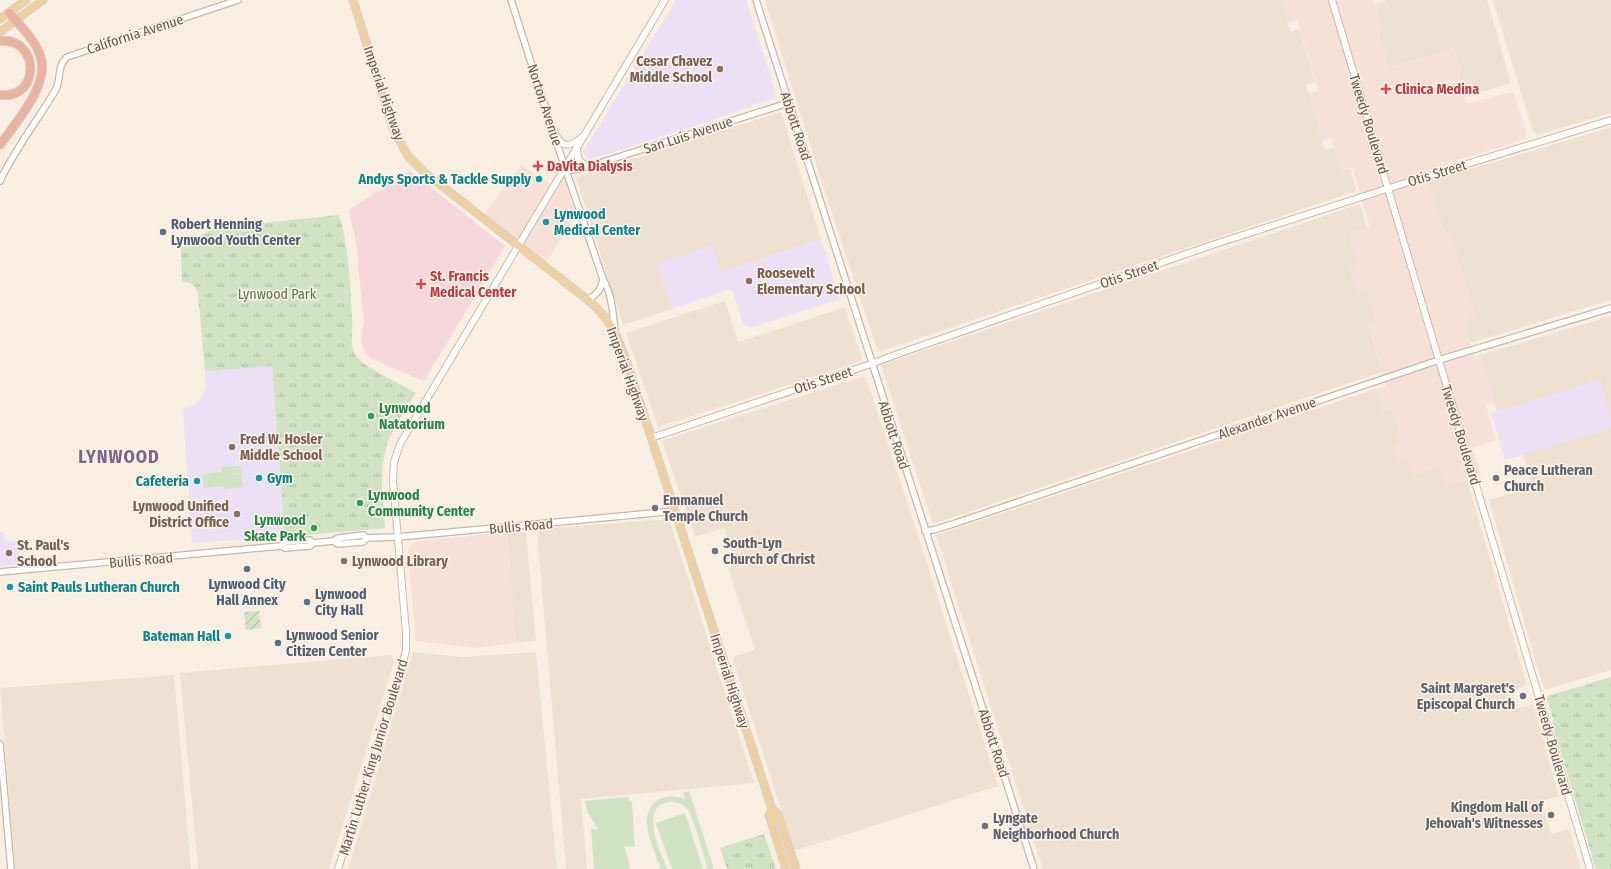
<svg xmlns="http://www.w3.org/2000/svg" width="1611" height="869" viewBox="0 0 1611 869" font-family="'Fira Sans Condensed',sans-serif">
  <style>
    .residential { fill: #efe1d2 }
    .commercial { fill: #f7e0d8 }
    .education { fill: #ece0f4 }
    .medical { fill: #f5d7dc }
    .grass { fill: #d1e3c3 }
    .park { fill: url(#park-tufts) }
    .garden { fill: url(#garden-furrows) }
    .lines { fill: none; stroke-linecap: round; stroke-linejoin: round }
    .tertiary-casing { stroke: #c7b7ab; stroke-width: 8 }
    .secondary-casing { stroke: #ccb9ac; stroke-width: 8 }
    .primary-casing { stroke: #d6d0cd; stroke-width: 9 }
    .motorway-casing { stroke: #d6d0cd; stroke-width: 10 }
    .tertiary { stroke: #fff; stroke-width: 5.5 }
    .secondary { stroke: #fff; stroke-width: 6 }
    .primary { stroke: #eed0a3; stroke-width: 7 }
    .motorway { stroke: #eab2a1; stroke-width: 8 }
    .education-dot { fill: #8d6e63; stroke: #fcf3e8; stroke-width: 1.5 }
    .health-dot { fill: #e0444e; stroke: #fcf3e8; stroke-width: 1.5 }
    .culture-dot { fill: #0f9aa8; stroke: #fcf3e8; stroke-width: 1.5 }
    .service-dot { fill: #5c6f8a; stroke: #fcf3e8; stroke-width: 1.5 }
    .leisure-dot { fill: #2e9e5b; stroke: #fcf3e8; stroke-width: 1.5 }
    .worship-dot { fill: #6b7280; stroke: #fcf3e8; stroke-width: 1.5 }
    .labels { text-anchor: middle; stroke-width: 3; stroke-linejoin: round; paint-order: stroke }
    .street-label { font-size: 14px; fill: #6c574c; stroke: #fcf3e8 }
    .education-label { font-size: 14px; font-weight: bold; fill: #785e54; stroke: #fcf3e8; text-anchor: start }
    .health-label { font-size: 14px; font-weight: bold; fill: #be3a42; stroke: #fcf3e8; text-anchor: start }
    .culture-label { font-size: 14px; font-weight: bold; fill: #0d838f; stroke: #fcf3e8; text-anchor: end }
    .service-label { font-size: 14px; font-weight: bold; fill: #4e5e75; stroke: #fcf3e8; text-anchor: start }
    .park-label { font-size: 14px; fill: #587649; stroke: #fcf3e8 }
    .leisure-label { font-size: 14px; font-weight: bold; fill: #27864d; stroke: #fcf3e8; text-anchor: start }
    .worship-label { font-size: 14px; font-weight: bold; fill: #5b616d; stroke: #fcf3e8; text-anchor: start }
    .district-label { font-size: 18px; font-weight: bold; letter-spacing: 1px; fill: #7b6589; stroke: #fcf3e8 }
  </style>
  <defs>
    <pattern id="park-tufts" width="24" height="20" patternUnits="userSpaceOnUse"><rect width="24" height="20" fill="#d1e3c3"/><path d="M3 7l-1-3M5 7V3M7 7l1-3M15 17l-1-3M17 17v-4M19 17l1-3" fill="none" stroke="#aebba1"/></pattern>
    <pattern id="garden-furrows" width="10" height="10" patternUnits="userSpaceOnUse"><rect width="10" height="10" fill="#d1e3c3"/><path d="M-1 1l2-2M0 10L10 0M9 11l2-2" fill="none" stroke="#aebba1"/></pattern>
  </defs>
  <rect width="100%" height="100%" fill="#f8efe2"/>
  <g class="residential">
    <path d="M765,0H1281L1290,32L1299,29L1315,82L1306,85L1325,150L1334,147L1341,171L1350,168L1356,191L878,352L821,180Z"/>
    <path d="M1388,0H1487L1511,83L1465,97L1458,72L1461,71L1454,48L1389,68L1378,32L1382,31L1375,4Z"/>
    <path d="M1493,0H1611V113L1537,135L1533,132Z"/>
    <path d="M781,112L821,239L721,272L657,263L672,309L623,325L576,177Z"/>
    <path d="M1611,127V300L1470,343L1463,320L1475,316L1452,238L1443,229L1428,182Z"/>
    <path d="M1360,204L1367,228L1349,233L1359,266L1350,269L1357,292L1367,289L1376,322L1368,325L1382,372L933,524L881,365Z"/>
    <path d="M725,301L738,342L845,307L862,358L859,362L658,427L626,333Z"/>
    <path d="M1611,316V419L1600,380L1497,412L1480,355Z"/>
    <path d="M864,376L866,378L919,538L998,786L797,850L794,849L733,660L735,656L755,650L728,568L736,565L724,528L695,537L662,442L664,440Z"/>
    <path d="M1376,389L1383,412L1392,409L1401,442L1397,461L1406,459L1439,467L1445,487L1467,480L1527,685L1506,693L1511,710L1533,704L1559,796L1541,802L1551,834L1569,829L1581,869H1043L936,535Z"/>
    <path d="M1611,428V670L1544,690L1489,500L1532,486L1523,454Z"/>
    <path d="M669,519L754,783L581,799L587,869H566L537,533L541,529Z"/>
    <path d="M507,532H525L526,533L536,641L516,643Z"/>
    <path d="M413,652L463,657L536,652L557,869H348Z"/>
    <path d="M391,655L394,662L329,869H198L180,673Z"/>
    <path d="M174,675L191,869H15L0,688Z"/>
  </g>
  <g class="commercial">
    <path d="M1281,0H1373L1383,31L1378,33L1389,68L1454,48L1461,71L1458,73L1467,104L1511,92L1514,94L1527,135L1525,139L1425,171L1443,229L1452,238L1476,316L1463,320L1474,357L1480,355L1494,403L1486,405L1496,440L1473,448L1481,476L1445,487L1439,467L1411,476L1406,459L1397,462L1392,445L1401,442L1392,410L1383,412L1376,389L1386,386L1368,324L1376,321L1367,289L1357,292L1350,269L1359,265L1349,233L1370,227L1352,167L1341,171L1331,138L1322,141L1308,94L1318,90L1297,20L1287,23Z"/>
    <path d="M521,165L556,188L564,176L576,216L546,262L484,214Z"/>
    <path d="M507,532L516,643L474,648L416,641L408,550L410,545L414,542Z"/>
  </g>
  <g class="education">
    <path d="M676,0H746L776,93L775,96L773,98L711,121L588,160L583,152Z"/>
    <path d="M821,239L840,299L753,327H749L743,323L732,289L672,309L657,263L713,245L721,272Z"/>
    <path d="M272,365L285,537L192,543L183,409L193,406L201,398L206,386L205,371Z"/>
    <path d="M1600,380L1611,419V428L1505,460L1491,413Z"/>
    <path d="M0,532H4L5,540L18,541L20,564L0,566Z"/>
  </g>
  <path class="medical" d="M410,171L505,246L424,381L374,360L369,357L363,347L361,338L364,322L356,242L349,211L350,209Z"/>
  <g class="grass">
    <path d="M241,466L242,473L223,475L241,474L243,487L224,489L223,486L204,488L203,474L222,472V467Z"/>
    <path d="M689,791L714,869H708C703,855 695,821 688,810C684,804 676,801 669,802C638,807 661,852 667,869H661C654,849 635,815 658,800C667,795 676,795 685,800L683,793Z"/>
    <path d="M627,797L632,802L635,847L624,846L629,861L630,869H594L591,829H598L588,813L585,801Z"/>
    <path d="M685,813L703,869H672L656,823Z"/>
  </g>
  <g class="park">
    <path d="M339,215C349,247 350,284 352,318C354,330 348,345 356,356C366,369 401,384 416,393C407,408 396,422 389,439C378,467 383,499 385,528L285,537L272,366L205,371L198,293C196,285 191,282 183,282L182,281L181,249L185,243L210,231L228,225L263,223Z"/>
    <path d="M1611,677V869H1596L1553,726V719L1547,699L1548,696Z"/>
    <path d="M764,834L776,869H727L720,848Z"/>
  </g>
  <path class="garden" d="M259,611L261,628L246,630L244,612Z"/>
  <g class="lines">
    <defs>
      <g id="tertiary">
        <path d="M511,0L557,144L603,279C612,295 613,313 615,331"/>
        <path d="M756,0L1034,869"/>
        <path d="M565,167L572,170L587,167L788,103"/>
        <path d="M0,181C15,149 37,121 55,91C62,80 56,67 67,57L238,0"/>
        <path d="M588,300C597,294 601,290 603,279"/>
        <path d="M925,531L933,530L953,524L1439,360L1611,308"/>
        <path d="M333,541L338,538L363,535L367,538L398,537L675,511"/>
        <path d="M281,546L285,548L310,546L313,543L333,541L338,544L363,542L367,538"/>
        <path d="M0,572L281,546L285,542L310,540L313,543"/>
        <path d="M0,744L11,869"/>
      </g>
      <g id="secondary">
        <path d="M1332,0L1590,869"/>
        <path d="M552,128C560,144 565,151 581,138"/>
        <path d="M577,147L578,159L587,167"/>
        <path d="M651,438L871,364L903,352L1215,244L1421,178L1611,120"/>
        <path d="M338,869L399,679L406,650V632L393,481L394,462L400,444L665,0"/>
      </g>
      <g id="primary">
        <path d="M353,0L393,129L408,156L424,172L588,300C610,319 616,332 626,360L772,809L778,814L796,869"/>
        <path d="M0,19L26,0"/>
        <path d="M0,32L43,0"/>
        <path d="M772,809L769,815L786,869"/>
      </g>
      <g id="motorway">
        <path d="M0,41C40,37 41,100 0,95"/>
        <path d="M0,145C16,122 51,84 40,55C34,39 20,25 9,13"/>
      </g>
    </defs>
    <use href="#tertiary" class="tertiary-casing"/>
    <use href="#secondary" class="secondary-casing"/>
    <use href="#primary" class="primary-casing"/>
    <use href="#motorway" class="motorway-casing"/>
    <use href="#tertiary" class="tertiary"/>
    <use href="#secondary" class="secondary"/>
    <use href="#primary" class="primary"/>
    <use href="#motorway" class="motorway"/>
  </g>
  <g class="education-dot">
    <circle cx="720" cy="69" r="4"/>
    <circle cx="749" cy="281" r="4"/>
    <circle cx="232" cy="447" r="4"/>
    <circle cx="237" cy="514" r="4"/>
    <circle cx="9" cy="553" r="4"/>
    <circle cx="344" cy="561" r="4"/>
  </g>
  <g class="health-dot">
    <path d="M1384 83h4v4h4v4h-4v4h-4v-4h-4v-4h4z"/>
    <path d="M536 160h4v4h4v4h-4v4h-4v-4h-4v-4h4z"/>
    <path d="M419 278h4v4h4v4h-4v4h-4v-4h-4v-4h4z"/>
  </g>
  <g class="culture-dot">
    <circle cx="539" cy="179" r="4"/>
    <circle cx="546" cy="222" r="4"/>
    <circle cx="259" cy="478" r="4"/>
    <circle cx="197" cy="481" r="4"/>
    <circle cx="10" cy="587" r="4"/>
    <circle cx="228" cy="636" r="4"/>
  </g>
  <g class="service-dot">
    <circle cx="163" cy="232" r="4"/>
    <circle cx="247" cy="569" r="4"/>
    <circle cx="307" cy="602" r="4"/>
    <circle cx="278" cy="643" r="4"/>
  </g>
  <g class="leisure-dot">
    <circle cx="371" cy="416" r="4"/>
    <circle cx="360" cy="503" r="4"/>
    <circle cx="314" cy="528" r="4"/>
  </g>
  <g class="worship-dot">
    <circle cx="1496" cy="478" r="4"/>
    <circle cx="655" cy="508" r="4"/>
    <circle cx="715" cy="551" r="4"/>
    <circle cx="1523" cy="696" r="4"/>
    <circle cx="1551" cy="815" r="4"/>
    <circle cx="985" cy="826" r="4"/>
  </g>
  <g class="labels">
    <g class="street-label">
      <text transform="translate(135 34) rotate(-18)" y="5">California Avenue</text>
      <text transform="translate(384 93) rotate(71)" y="5">Imperial Highway</text>
      <text transform="translate(545 105) rotate(72)" y="5">Norton Avenue</text>
      <text transform="translate(1369 124) rotate(73)" y="5">Tweedy Boulevard</text>
      <text transform="translate(796 126) rotate(72)" y="5">Abbott Road</text>
      <text transform="translate(688 135) rotate(-18)" y="5">San Luis Avenue</text>
      <text transform="translate(1437 173) rotate(-17)" y="5">Otis Street</text>
      <text transform="translate(1129 274) rotate(-19)" y="5">Otis Street</text>
      <text transform="translate(628 374) rotate(70)" y="5">Imperial Highway</text>
      <text transform="translate(823 380) rotate(-18)" y="5">Otis Street</text>
      <text transform="translate(1267 418) rotate(-19)" y="5">Alexander Avenue</text>
      <text transform="translate(894 435) rotate(72)" y="5">Abbott Road</text>
      <text transform="translate(1461 435) rotate(73)" y="5">Tweedy Boulevard</text>
      <text transform="translate(521 526) rotate(-5)" y="5">Bullis Road</text>
      <text transform="translate(141 560) rotate(-5)" y="5">Bullis Road</text>
      <text transform="translate(730 681) rotate(72)" y="5">Imperial Highway</text>
      <text transform="translate(994 743) rotate(72)" y="5">Abbott Road</text>
      <text transform="translate(1553 745) rotate(74)" y="5">Tweedy Boulevard</text>
      <text transform="translate(373 757) rotate(-73)" y="5">Martin Luther King Junior Boulevard</text>
    </g>
    <g class="education-label">
      <text x="712" y="66" text-anchor="end">Cesar Chavez<tspan x="712" dy="16">Middle School</tspan></text>
      <text x="757" y="278">Roosevelt<tspan x="757" dy="16">Elementary School</tspan></text>
      <text x="240" y="444">Fred W. Hosler<tspan x="240" dy="16">Middle School</tspan></text>
      <text x="229" y="511" text-anchor="end">Lynwood Unified<tspan x="229" dy="16">District Office</tspan></text>
      <text x="17" y="550">St. Paul's<tspan x="17" dy="16">School</tspan></text>
      <text x="352" y="566">Lynwood Library</text>
    </g>
    <g class="health-label">
      <text x="1395" y="94">Clinica Medina</text>
      <text x="547" y="171">DaVita Dialysis</text>
      <text x="430" y="281">St. Francis<tspan x="430" dy="16">Medical Center</tspan></text>
    </g>
    <g class="culture-label">
      <text x="531" y="184">Andys Sports &amp; Tackle Supply</text>
      <text x="554" y="219" text-anchor="start">Lynwood<tspan x="554" dy="16">Medical Center</tspan></text>
      <text x="267" y="483" text-anchor="start">Gym</text>
      <text x="189" y="486">Cafeteria</text>
      <text x="18" y="592" text-anchor="start">Saint Pauls Lutheran Church</text>
      <text x="220" y="641">Bateman Hall</text>
    </g>
    <g class="service-label">
      <text x="171" y="229">Robert Henning<tspan x="171" dy="16">Lynwood Youth Center</tspan></text>
      <text x="247" y="589" text-anchor="middle">Lynwood City<tspan x="247" dy="16">Hall Annex</tspan></text>
      <text x="315" y="599">Lynwood<tspan x="315" dy="16">City Hall</tspan></text>
      <text x="286" y="640">Lynwood Senior<tspan x="286" dy="16">Citizen Center</tspan></text>
    </g>
    <g class="park-label">
      <text x="277" y="299">Lynwood Park</text>
    </g>
    <g class="leisure-label">
      <text x="379" y="413">Lynwood<tspan x="379" dy="16">Natatorium</tspan></text>
      <text x="368" y="500">Lynwood<tspan x="368" dy="16">Community Center</tspan></text>
      <text x="306" y="525" text-anchor="end">Lynwood<tspan x="306" dy="16">Skate Park</tspan></text>
    </g>
    <g class="worship-label">
      <text x="1504" y="475">Peace Lutheran<tspan x="1504" dy="16">Church</tspan></text>
      <text x="663" y="505">Emmanuel<tspan x="663" dy="16">Temple Church</tspan></text>
      <text x="723" y="548">South-Lyn<tspan x="723" dy="16">Church of Christ</tspan></text>
      <text x="1515" y="693" text-anchor="end">Saint Margaret's<tspan x="1515" dy="16">Episcopal Church</tspan></text>
      <text x="1543" y="812" text-anchor="end">Kingdom Hall of<tspan x="1543" dy="16">Jehovah's Witnesses</tspan></text>
      <text x="993" y="823">Lyngate<tspan x="993" dy="16">Neighborhood Church</tspan></text>
    </g>
    <g class="district-label">
      <text x="119" y="463">LYNWOOD</text>
    </g>
  </g>
</svg>
